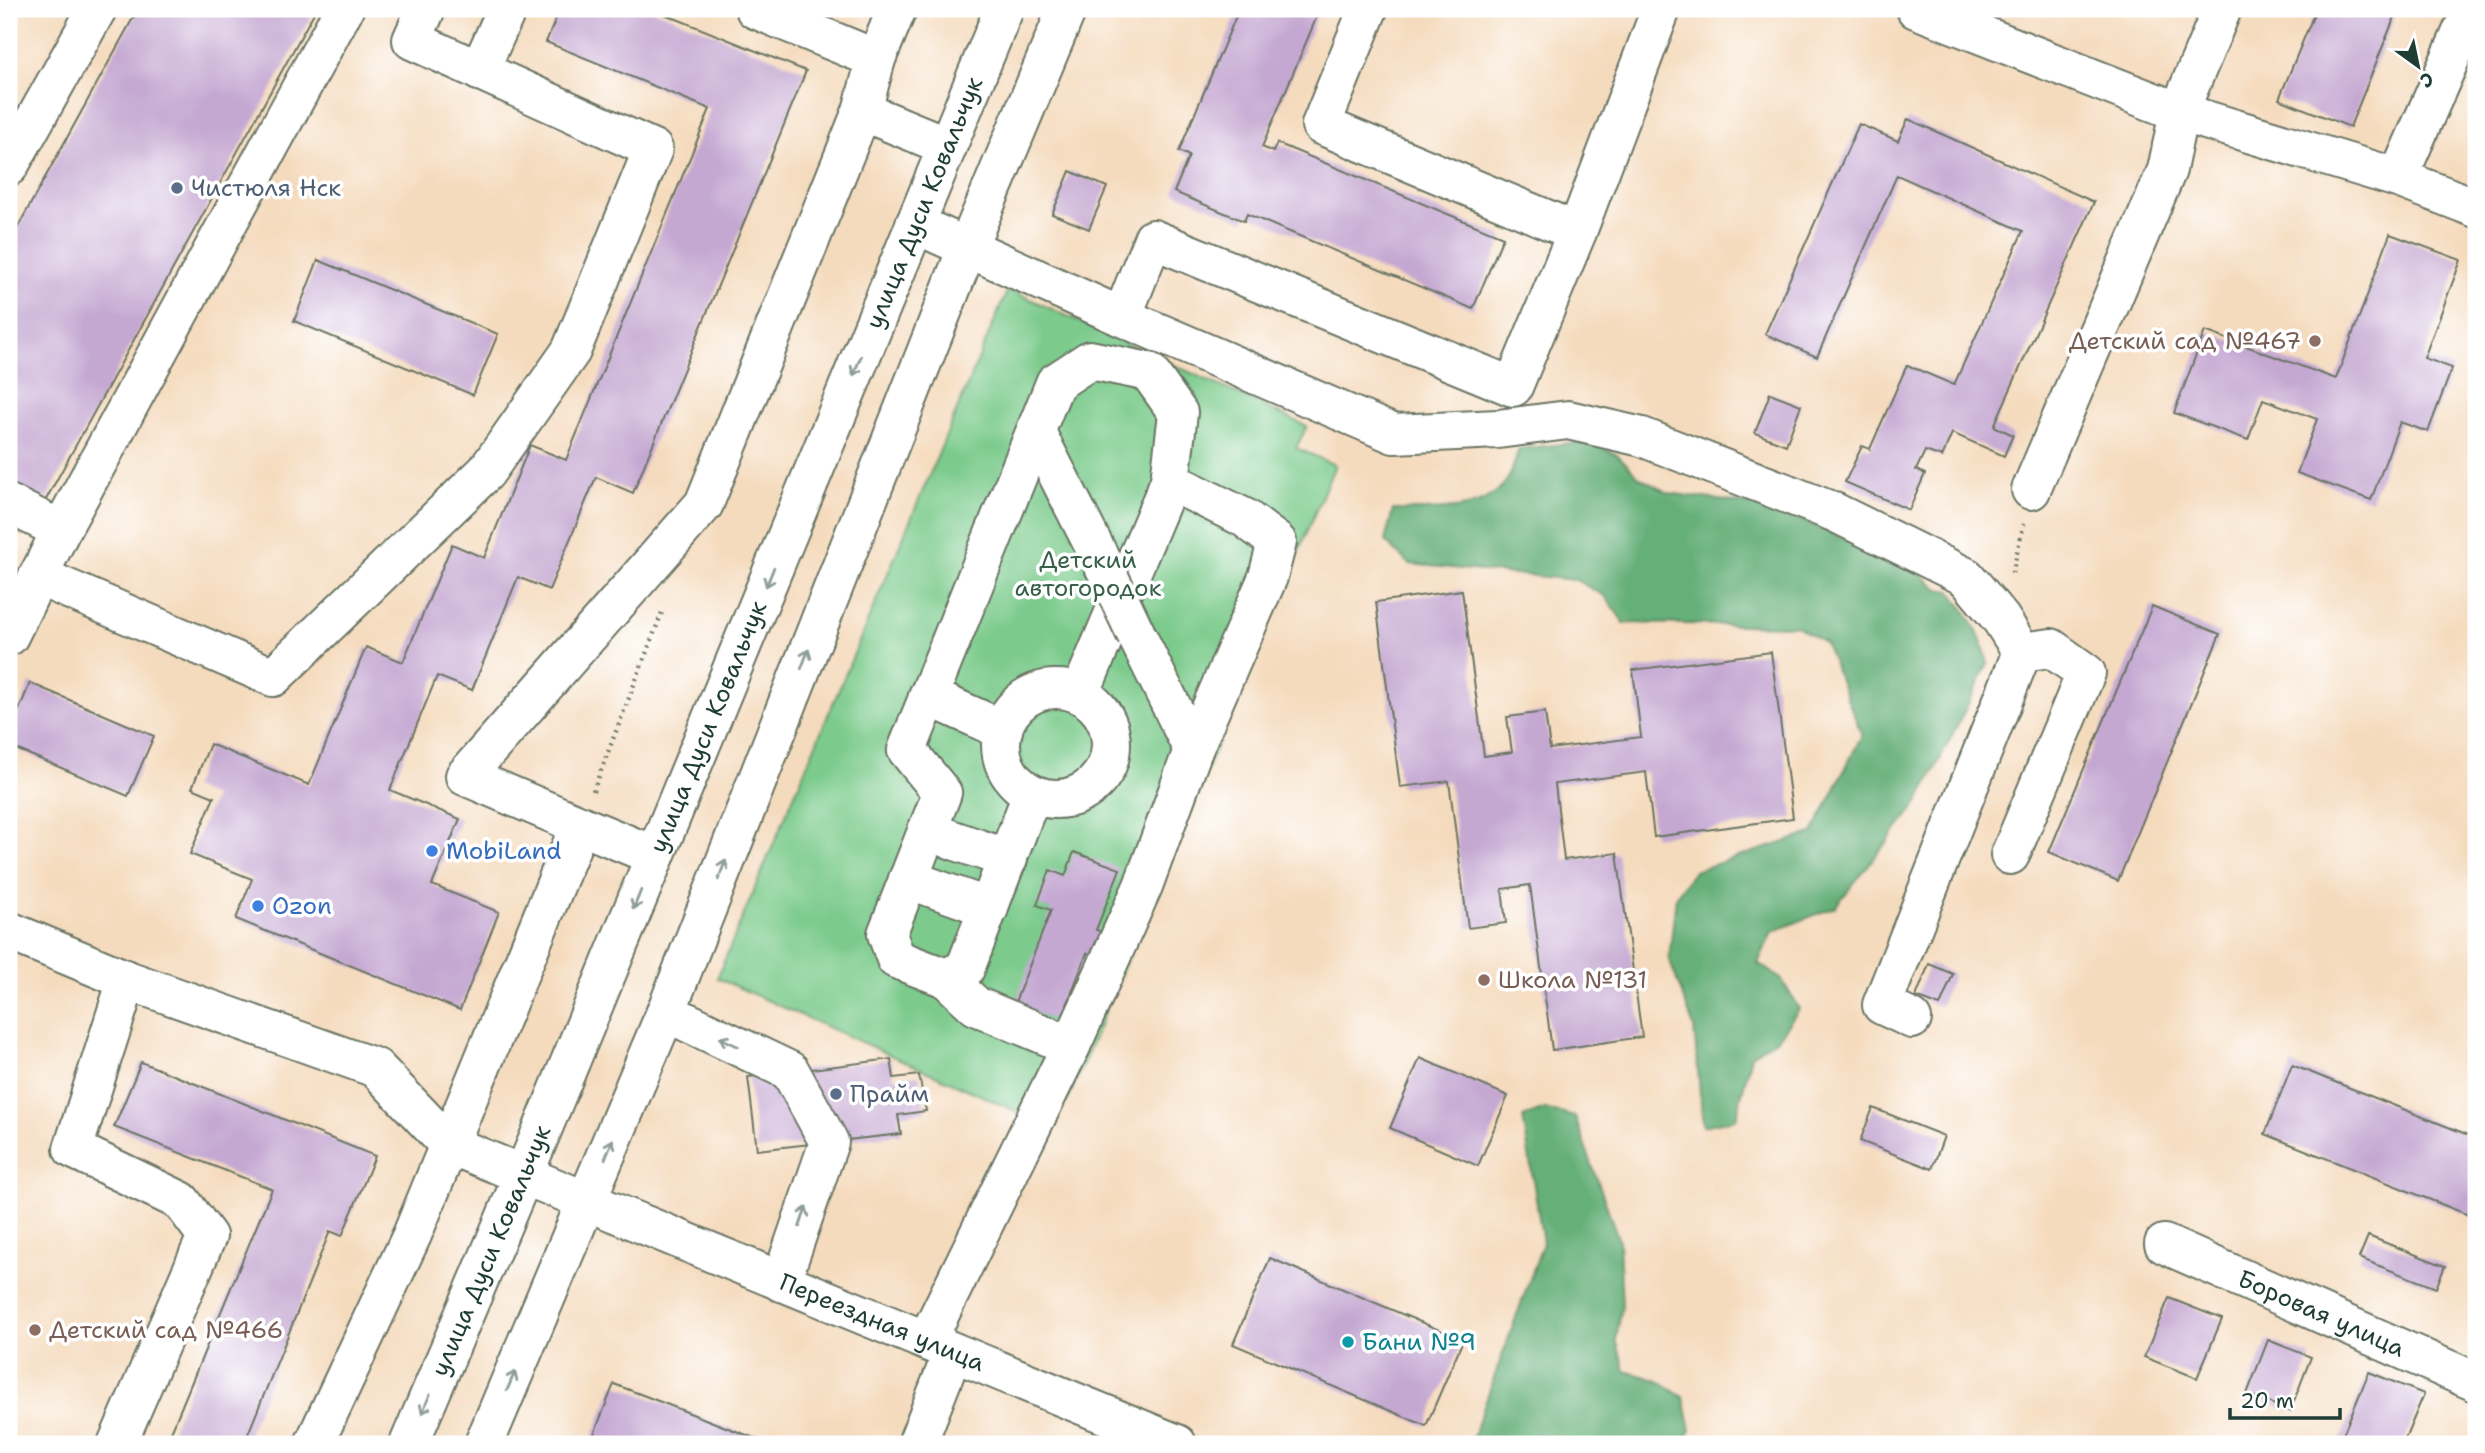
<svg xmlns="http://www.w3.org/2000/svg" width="2485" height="1453" viewBox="0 0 2485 1453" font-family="'Shantell Sans',sans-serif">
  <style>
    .green { fill: #7ccb8c; stroke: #4e8460; stroke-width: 2 }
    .forest { fill: #65af78; stroke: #427656; stroke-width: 2 }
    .building { fill: #c5a8d2 }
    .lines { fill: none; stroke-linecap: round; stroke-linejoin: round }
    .minor-casing { stroke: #6a7464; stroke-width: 42 }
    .major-casing { stroke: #6a7464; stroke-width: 42 }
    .path { stroke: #6a7464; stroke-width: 4.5; stroke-dasharray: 2 5; stroke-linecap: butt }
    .minor { stroke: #fff; stroke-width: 38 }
    .major { stroke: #fff; stroke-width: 38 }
    .minor-bridge-casing { stroke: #6a7464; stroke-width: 42; stroke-linecap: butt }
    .minor-bridge { stroke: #fff; stroke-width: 38 }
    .oneway { stroke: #8f9e9a }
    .service-dot { fill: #5c6f8a; stroke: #fff; stroke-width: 2.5 }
    .education-dot { fill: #8d6e63; stroke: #fff; stroke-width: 2.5 }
    .shop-dot { fill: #3f7fe0; stroke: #fff; stroke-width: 2.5 }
    .culture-dot { fill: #0f9aa8; stroke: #fff; stroke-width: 2.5 }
    .labels { text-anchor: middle; stroke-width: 7; stroke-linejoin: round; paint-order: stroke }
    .service-label { font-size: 24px; fill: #4e5e75; stroke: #fff; text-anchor: start }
    .street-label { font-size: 24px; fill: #1f3d34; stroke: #fff }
    .education-label { font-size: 24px; fill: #785e54; stroke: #fff; text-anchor: start }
    .park-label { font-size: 24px; fill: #36604a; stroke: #fff }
    .shop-label { font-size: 24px; fill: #366cbe; stroke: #fff; text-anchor: start }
    .culture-label { font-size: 24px; fill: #0d838f; stroke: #fff; text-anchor: start }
  </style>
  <rect width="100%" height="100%" fill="#fff"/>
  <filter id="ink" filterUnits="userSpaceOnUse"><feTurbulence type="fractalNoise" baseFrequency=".0143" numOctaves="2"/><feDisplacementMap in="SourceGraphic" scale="14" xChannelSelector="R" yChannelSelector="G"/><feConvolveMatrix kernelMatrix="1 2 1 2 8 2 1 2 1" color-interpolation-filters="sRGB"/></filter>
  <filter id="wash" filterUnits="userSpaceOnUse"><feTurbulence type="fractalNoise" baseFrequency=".00686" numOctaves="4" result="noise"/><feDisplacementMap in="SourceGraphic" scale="28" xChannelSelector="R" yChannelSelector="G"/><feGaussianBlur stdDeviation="1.57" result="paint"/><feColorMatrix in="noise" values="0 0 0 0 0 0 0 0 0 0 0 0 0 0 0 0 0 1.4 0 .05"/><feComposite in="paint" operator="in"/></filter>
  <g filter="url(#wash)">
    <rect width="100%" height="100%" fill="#f5dbbe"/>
    <path class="green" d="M1008,289L1307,426L1296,448L1335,465L1067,1102L1033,1088L1018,1112L717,978Z"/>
    <g class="forest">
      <path d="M1588,441L1618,455L1640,478L1668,493L1770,507L1915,569L1939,589L1951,591C1969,614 1982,635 1988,664L1918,803L1835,907L1772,932L1758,963L1782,980L1799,1009L1779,1037L1751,1055L1736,1119L1703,1126L1694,1027L1669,959L1676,896L1694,871L1813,833L1862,735L1825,643L1797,626L1624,623L1605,596L1576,580L1409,564L1385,541L1393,510C1431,509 1482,516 1507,480C1513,472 1515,458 1519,449Z"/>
      <path d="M1545,1109L1575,1117L1619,1241L1622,1306L1616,1339L1625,1371L1657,1380L1684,1398L1691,1430L1683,1444H1470L1543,1243L1523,1117Z"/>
    </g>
    <g id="blocks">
      <g class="building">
        <path d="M138,9H316L43,505L9,486V243Z"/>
        <path d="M560,9H652L806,71L633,493L596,477L549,590L518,577L472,690L437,676L390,790L460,819L432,885L499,912L460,1010L236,919L252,879L190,854L214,797L192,788L210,744L309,785L366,647L403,662L452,544L484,558L530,445L566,460L710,109L546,42Z"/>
        <path d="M1239,9H1320L1262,147L1273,152L1277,143L1503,237L1473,309L1247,214L1244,221L1174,192L1189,156L1179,151Z"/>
        <path d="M2316,9H2398L2350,127L2279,99Z"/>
        <path d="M1908,119L2094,202L1994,426L2013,435L2004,456L1952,433L1942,457L1925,451L1916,470L1925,474L1909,510L1845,482L1862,446L1870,449L1907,365L1954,385L2023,231L1897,175L1817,357L1765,334L1859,124L1898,141Z"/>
        <path d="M1070,171L1107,187L1089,229L1052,214Z"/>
        <path d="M2390,234L2461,260L2424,358L2452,368L2428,432L2400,422L2371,500L2297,473L2317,419L2263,399L2248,440L2174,413L2205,331L2336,379Z"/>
        <path d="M318,260L498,334L473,395L294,321Z"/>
        <path d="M1770,393L1801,405L1786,445L1755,433Z"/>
        <path d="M1462,590L1484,756L1512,752L1507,717L1545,712L1550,749L1641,737L1633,670L1771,652L1793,818L1654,837L1646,772L1555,784L1564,860L1617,853L1642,1037L1552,1050L1530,885L1502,889L1506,923L1468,928L1449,781L1400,787L1376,602Z"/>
        <path d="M2152,606L2220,634L2118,881L2049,852Z"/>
        <path d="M30,683L154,736L128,796L9,746V734Z"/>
        <path d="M1074,852L1120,869L1096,930L1113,936L1104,959L1087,953L1060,1023L1014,1005L1051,910L1037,905L1050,870L1065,876Z"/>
        <path d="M1929,964L1953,974L1940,1006L1916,997Z"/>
        <path d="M1420,1058L1508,1096L1478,1166L1390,1128Z"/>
        <path d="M891,1059L894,1078L919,1075L926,1111L898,1115L901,1134L757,1150L748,1077Z"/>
        <path d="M141,1062L375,1156L342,1236L330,1231L244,1444H166L272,1189L114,1127Z"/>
        <path d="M2292,1065L2476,1138V1218L2265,1134Z"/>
        <path d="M1873,1108L1944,1136L1932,1169L1860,1141Z"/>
        <path d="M2368,1236L2445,1266L2436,1288L2359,1258Z"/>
        <path d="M1270,1258L1463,1340L1426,1426L1233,1344Z"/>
        <path d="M2169,1298L2222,1319L2197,1378L2144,1357Z"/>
        <path d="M2268,1340L2311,1357L2290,1411L2247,1394Z"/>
        <path d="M2369,1372L2424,1394L2403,1444H2339Z"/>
        <path d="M614,1384L770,1444H590Z"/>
      </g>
    </g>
  </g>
  <g filter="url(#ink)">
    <use href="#blocks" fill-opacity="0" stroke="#6a7464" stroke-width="2"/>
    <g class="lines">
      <defs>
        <g id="minor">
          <path d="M755,9L876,59"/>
          <path d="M1368,9L1321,125L1577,232"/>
          <path d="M1916,9L2179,112L2398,178L2476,208"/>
          <path d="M479,71L507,9"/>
          <path d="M862,111L947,146"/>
          <path d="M9,166L97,9"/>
          <path d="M2398,178L2472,9"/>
          <path d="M915,224L1122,317L1153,239L1513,387L1577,232L1661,9"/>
          <path d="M1122,317L1394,434L1498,429L1568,420L1642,437L1834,512L1966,577L2001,619L2022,652L1882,1005L1912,1019"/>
          <path d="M1037,434L1103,564"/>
          <path d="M2031,490L2167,170L2179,112L2222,9"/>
          <path d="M9,504L61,530"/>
          <path d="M38,576L273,677L486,472L571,351L653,149L412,40L426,9"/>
          <path d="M9,636L61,530L344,9"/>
          <circle cx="1056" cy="744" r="55"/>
          <path d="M1080,694L1170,481"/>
          <path d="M928,696L1003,730"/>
          <path d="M1032,794L965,969L946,978L896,959L887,934L942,793L907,750L1055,383L1090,360L1149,372L1178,413L1170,481L1245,518L1277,542L1268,577L1193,750"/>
          <path d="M580,825L655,856"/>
          <path d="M927,831L1008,859"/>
          <path d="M2010,855L2086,673L2051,648L2022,652"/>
          <path d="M908,879L989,908"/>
          <path id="s1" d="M9,931L127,980L376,1068L448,1144L1177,1444"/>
          <path d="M946,978L976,1006L1071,1046"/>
          <path d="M666,1012L790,1071L829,1142L781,1282"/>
          <path id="s2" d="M2164,1244L2476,1382"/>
          <path d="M927,1340L1071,1046L1143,886L1193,750L1137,636"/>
          <path d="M117,1444L207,1236L181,1201L73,1149L127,980"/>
          <path d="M314,1444L412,1235L580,825L465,776L704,504L862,111L876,59L897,9"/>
          <path d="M917,1444L953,1352"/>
        </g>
        <g id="major">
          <path id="s3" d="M409,1444L524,1174L1004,9"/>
          <path d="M484,1444L666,1012L968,246L1067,9"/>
        </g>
      </defs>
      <use href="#minor" class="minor-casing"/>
      <use href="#major" class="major-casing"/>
      <g class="path">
        <path d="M2012,573L2024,524"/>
        <path d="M593,791L663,610"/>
      </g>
      <use href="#minor" class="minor"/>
      <use href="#major" class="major"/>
      <defs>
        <path id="minor-bridge" d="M1103,564L1137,636"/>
      </defs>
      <use href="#minor-bridge" class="minor-bridge-casing"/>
      <use href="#minor-bridge" class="minor-bridge"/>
    </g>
    <defs><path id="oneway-shaft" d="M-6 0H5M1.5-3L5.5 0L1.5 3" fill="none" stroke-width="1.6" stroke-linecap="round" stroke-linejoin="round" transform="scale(1.75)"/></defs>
    <g class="oneway">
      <use href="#oneway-shaft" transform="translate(857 366) rotate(112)"/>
      <use href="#oneway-shaft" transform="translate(770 577) rotate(112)"/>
      <use href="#oneway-shaft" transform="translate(805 659) rotate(-69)"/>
      <use href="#oneway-shaft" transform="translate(722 870) rotate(-69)"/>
      <use href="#oneway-shaft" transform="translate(637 900) rotate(112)"/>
      <use href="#oneway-shaft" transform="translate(729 1042) rotate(-154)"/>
      <use href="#oneway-shaft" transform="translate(609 1149) rotate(-68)"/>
      <use href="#oneway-shaft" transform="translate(803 1217) rotate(-71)"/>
      <use href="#oneway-shaft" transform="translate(511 1381) rotate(-67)"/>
      <use href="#oneway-shaft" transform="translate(426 1404) rotate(113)"/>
    </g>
  </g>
  <g class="service-dot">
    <circle cx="177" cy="188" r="7"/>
    <circle cx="836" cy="1094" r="7"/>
  </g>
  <g class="education-dot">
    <circle cx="2315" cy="341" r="7"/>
    <circle cx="1484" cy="980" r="7"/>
    <circle cx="35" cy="1330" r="7"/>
  </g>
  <g class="shop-dot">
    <circle cx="432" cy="851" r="7"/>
    <circle cx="258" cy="906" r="7"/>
  </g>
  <circle class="culture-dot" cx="1348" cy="1342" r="7"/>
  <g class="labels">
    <g class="service-label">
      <text x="191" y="196">Чистюля Нск</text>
      <text x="850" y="1102">Прайм</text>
    </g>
    <g class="street-label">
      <text dy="8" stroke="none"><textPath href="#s3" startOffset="1344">улица Дуси Ковальчук</textPath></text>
      <text dy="8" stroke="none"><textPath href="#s3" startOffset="777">улица Дуси Ковальчук</textPath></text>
      <text dy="8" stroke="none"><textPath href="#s3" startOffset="210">улица Дуси Ковальчук</textPath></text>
      <text dy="8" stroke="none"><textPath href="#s2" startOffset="172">Боровая улица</textPath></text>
      <text dy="8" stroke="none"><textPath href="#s1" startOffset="966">Переездная улица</textPath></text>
    </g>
    <g class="education-label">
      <text x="2301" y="349" text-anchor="end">Детский сад №467</text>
      <text x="1498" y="988">Школа №131</text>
      <text x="49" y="1338">Детский сад №466</text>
    </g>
    <g class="park-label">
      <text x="1088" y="568">Детский<tspan x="1088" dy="28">автогородок</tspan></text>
    </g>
    <g class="shop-label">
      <text x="446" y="859">MobiLand</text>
      <text x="272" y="914">Ozon</text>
    </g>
    <g class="culture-label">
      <text x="1362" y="1350">Бани №9</text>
    </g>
  </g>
  <rect width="2485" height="1453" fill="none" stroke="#fff" stroke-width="35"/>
  <g transform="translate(2418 66) rotate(147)" stroke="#ffffff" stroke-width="5" paint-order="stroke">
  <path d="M0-5L12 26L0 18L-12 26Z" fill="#1f3d34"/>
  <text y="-10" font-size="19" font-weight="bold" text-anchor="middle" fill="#1f3d34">С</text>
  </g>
  <path d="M2230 1408v10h110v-10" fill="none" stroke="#1f3d34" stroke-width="3.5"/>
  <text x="2240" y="1408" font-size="21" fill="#1f3d34" stroke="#ffffff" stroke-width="5" paint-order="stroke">20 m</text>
</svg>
